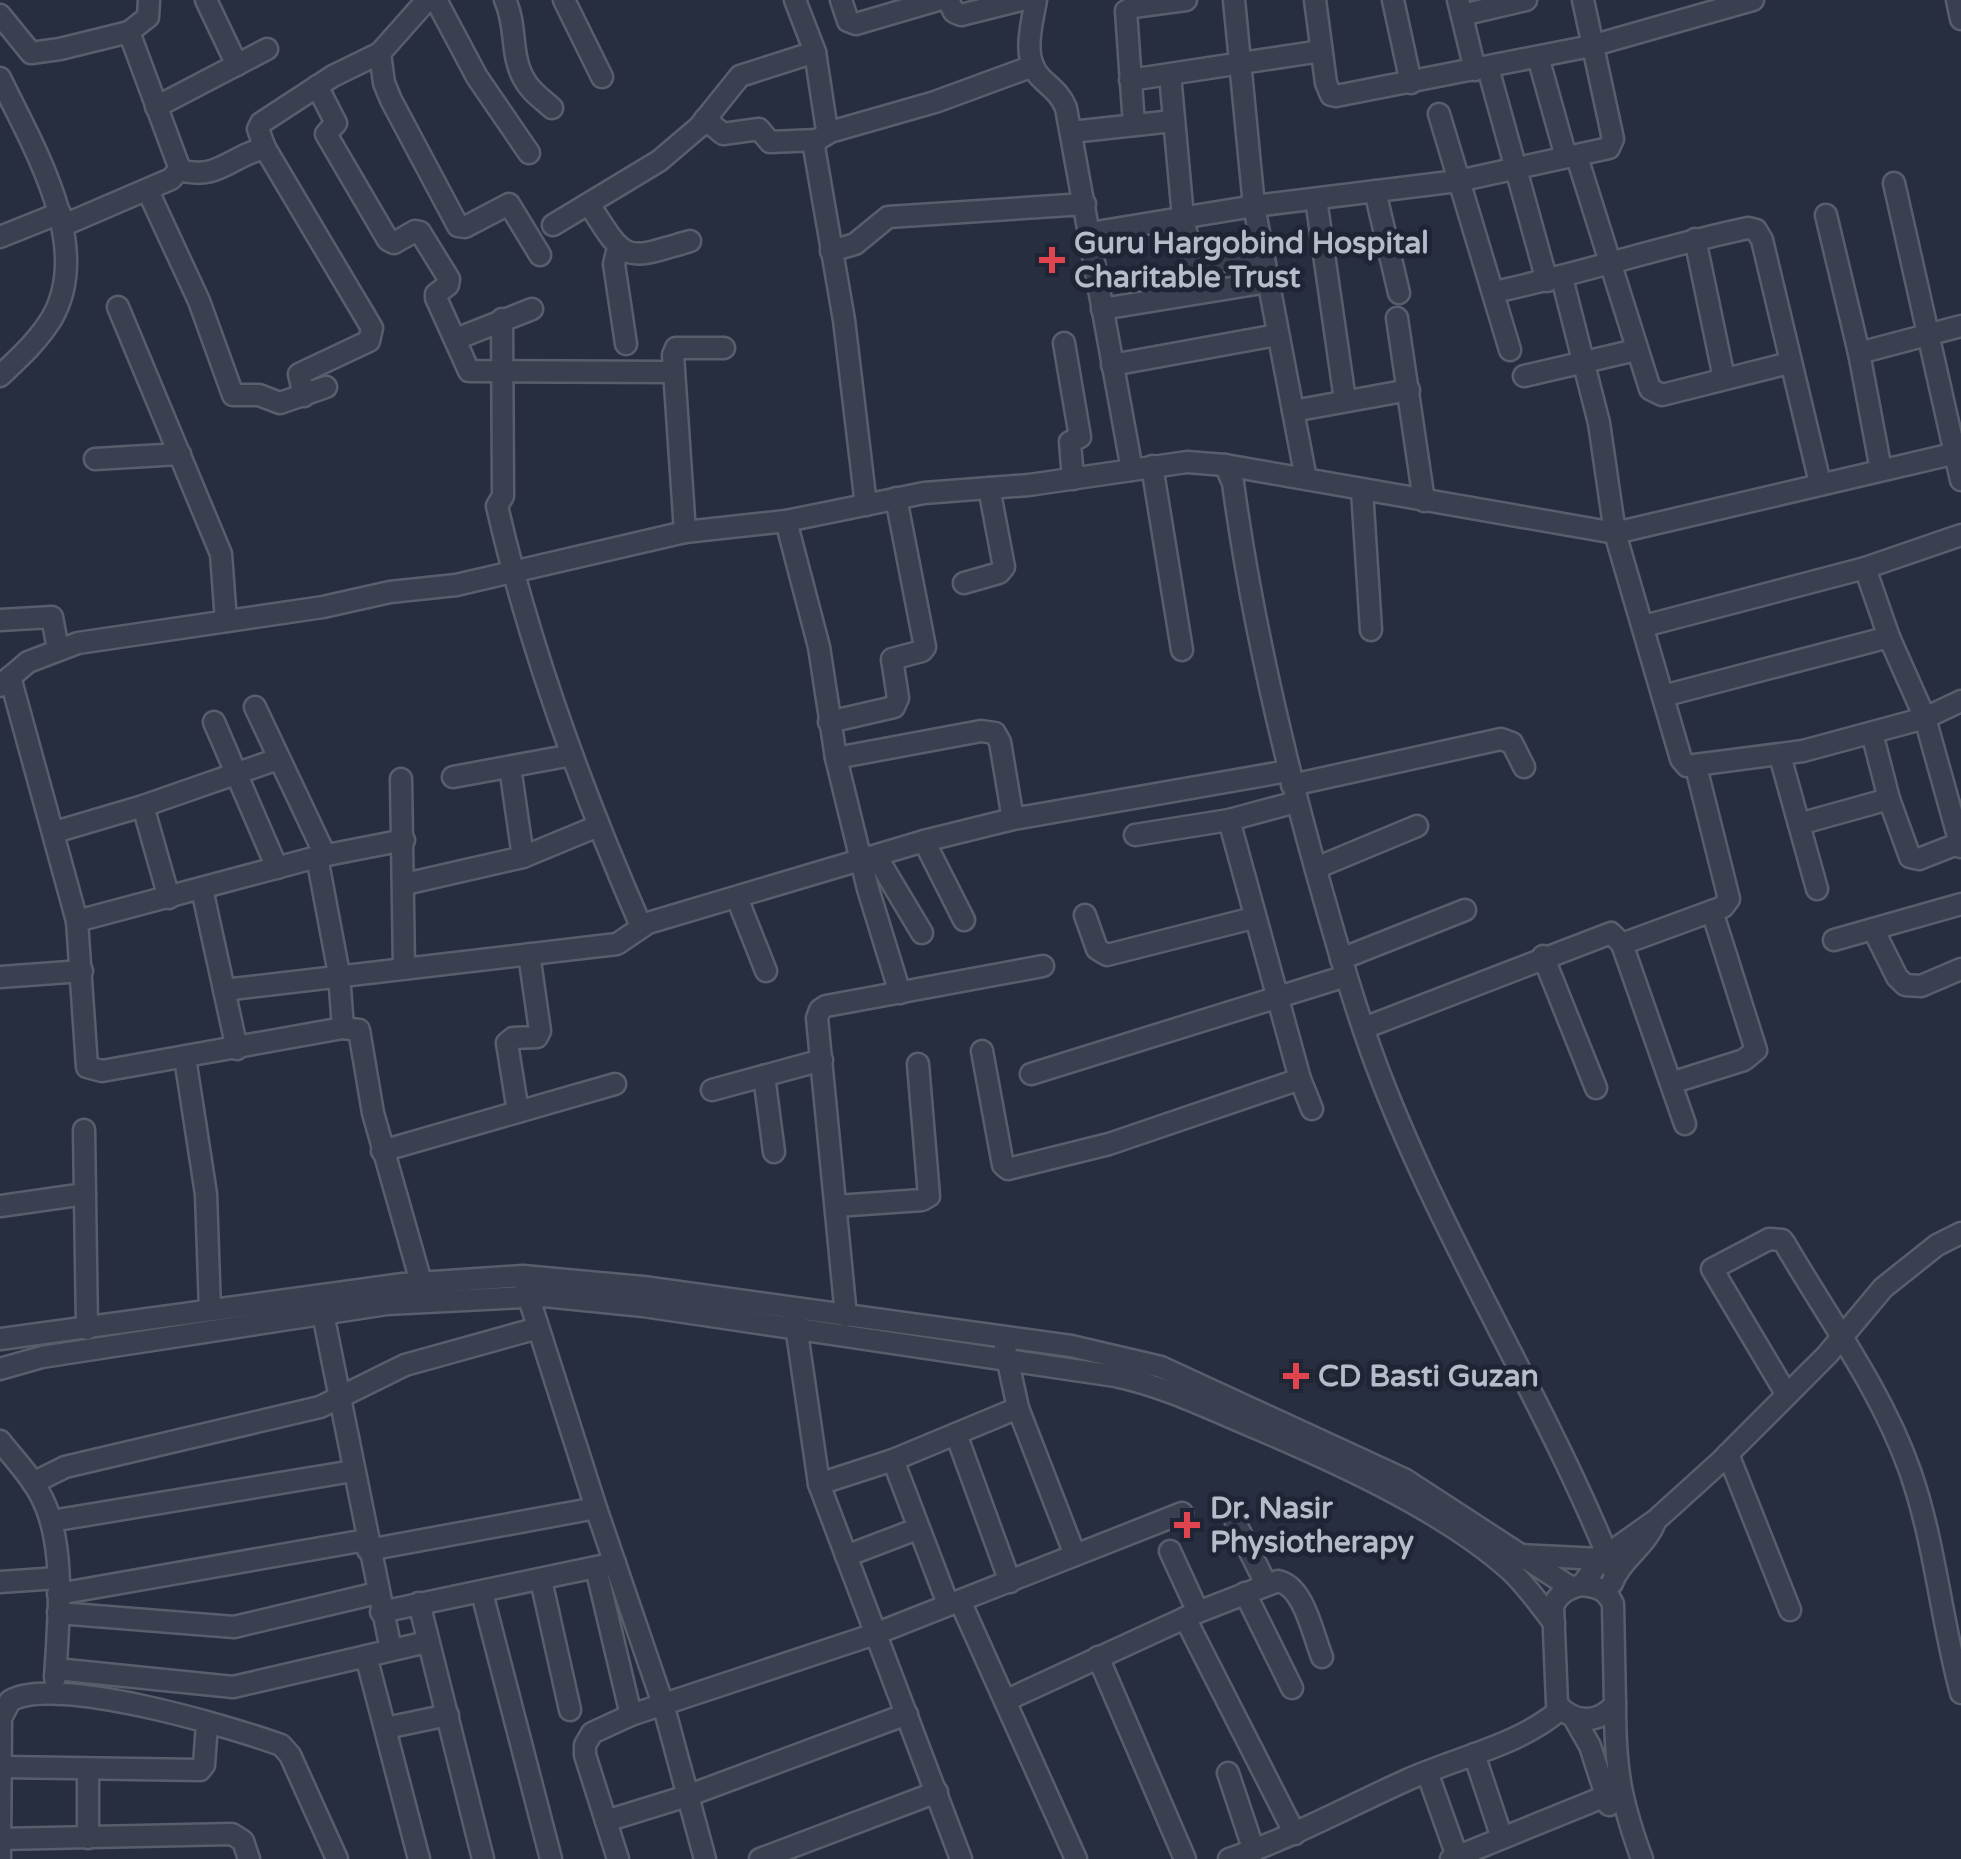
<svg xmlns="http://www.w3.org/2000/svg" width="1961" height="1859" viewBox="0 0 1961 1859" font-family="'Varela Round',sans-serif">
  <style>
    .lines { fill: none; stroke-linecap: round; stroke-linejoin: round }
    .minor-casing { stroke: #595e6d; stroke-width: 25 }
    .minor { stroke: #3b4050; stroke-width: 20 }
    .health-dot { fill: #e0444e; stroke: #202535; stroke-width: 4 }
    .labels { text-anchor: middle; stroke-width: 10; stroke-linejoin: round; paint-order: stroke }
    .poi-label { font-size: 30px; font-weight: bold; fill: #b7bcca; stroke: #202535; text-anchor: start }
  </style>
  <rect width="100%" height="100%" fill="#272e40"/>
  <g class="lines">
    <defs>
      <g id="minor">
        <path d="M206,0L237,65"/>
        <path d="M436,0L477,77L529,153"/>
        <path d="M505,0C517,25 510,55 524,79C530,91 542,99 552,108"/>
        <path d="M564,0L602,77"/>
        <path d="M795,0L815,52L826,124L830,132L935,102L1033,66"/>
        <path d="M841,0L848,21L856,24L938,0"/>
        <path d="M948,0L954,12L961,15L1021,0"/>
        <path d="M1036,0C1032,24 1021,58 1041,78C1051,88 1060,93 1066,108L1132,470"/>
        <path d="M1234,0L1254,206L1306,479"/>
        <path d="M1315,0L1326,83L1331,95L1336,96L1591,46L1753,0"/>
        <path d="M1393,0L1411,83"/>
        <path d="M1458,0L1475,70"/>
        <path d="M1957,0L1961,19"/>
        <path d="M0,15L31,53L60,49L129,32L178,164L179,170L171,179L64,225"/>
        <path d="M1462,15L1526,0"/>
        <path d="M129,32L148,17L149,0"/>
        <path d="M380,53L384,83L391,100L458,226L465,227L509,204L540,255"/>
        <path d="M1538,57L1566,157"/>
        <path d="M1488,68L1547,281"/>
        <path d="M1170,75L1183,217L1192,259L1199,265L1263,254"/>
        <path d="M0,78C32,145 94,245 52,318C38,341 19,358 0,376"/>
        <path d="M1130,80L1321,51"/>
        <path d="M317,86L336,123L326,134L388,240L394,243L415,231L420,232L449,279L448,285L436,294V298L469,371L673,372"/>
        <path d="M156,107L267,49"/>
        <path d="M1439,114L1510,350"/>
        <path d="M705,119L723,134L759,129L770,142L817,140"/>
        <path d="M1134,125L1126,11L1133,7L1186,0"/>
        <path d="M830,132L817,140L814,147L844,320L866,505"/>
        <path d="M1071,132L1173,121"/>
        <path d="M265,148L258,129L261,123L333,76L380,53L427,0"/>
        <path d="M1577,157L1650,389L1662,395L1789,363"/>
        <path d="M179,170C219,181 230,156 265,148L372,328L369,341L299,374L304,396"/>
        <path d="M1894,183L1961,480"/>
        <path d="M148,191L199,301L233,395H259L280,403L326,387"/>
        <path d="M1375,191L1399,293"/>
        <path d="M1316,199L1345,400"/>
        <path d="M589,204C626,263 624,261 690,241"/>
        <path d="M1826,215L1859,353L1881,470"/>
        <path d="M553,225L659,161L699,127L740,76L815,52"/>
        <path d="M1090,233L1254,206L1458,181L1609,148L1613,139L1583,0"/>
        <path d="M0,237L60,213"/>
        <path d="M1695,239L1724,378"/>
        <path d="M618,248L614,264L626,344"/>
        <path d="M831,251L855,244L888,217L1085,204"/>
        <path d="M1562,278L1599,423L1615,533L1961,452"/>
        <path d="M1494,292C1580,274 1662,246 1748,228L1756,230L1762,240L1820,483"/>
        <path d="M118,307L221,554L226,621"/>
        <path d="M1102,309L1268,282"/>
        <path d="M1397,318L1424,501"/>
        <path d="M502,319L503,496L497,506C530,650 582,791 641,926"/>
        <path d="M456,339L532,309"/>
        <path d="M1064,343L1080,437L1070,442L1073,479"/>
        <path d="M1859,353L1961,326"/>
        <path d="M1112,365L1277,335"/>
        <path d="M1524,376L1636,350"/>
        <path d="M1293,411L1409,390"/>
        <path d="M95,459L180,454"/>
        <path d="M1225,465L1615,533L1681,759L1687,766L1803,751L1925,718L1961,701"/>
        <path d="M1152,466L1182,650"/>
        <path d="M1362,490L1371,630"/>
        <path d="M786,521L819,647L836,758L868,889L900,993"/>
        <path d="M685,532L673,355L676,348H724"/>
        <path d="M1865,568L1961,535"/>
        <path d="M964,583L999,573L1004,567L989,488"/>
        <path d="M0,620L52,617L58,649"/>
        <path d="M1644,626L1865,568L1889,637L1925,718L1961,847"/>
        <path d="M10,677L77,921L87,1067L102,1071L343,1028L359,1030L373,1113L421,1282"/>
        <path d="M0,686L28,662L78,643L323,607L390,592L456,585L685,532L786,521L924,493L1029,485L1187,462L1225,465L1233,483C1251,616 1281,745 1317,874C1336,941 1355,1010 1380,1075C1446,1247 1547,1403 1615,1574"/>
        <path d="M1663,696L1889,637"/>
        <path d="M255,707L325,855"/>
        <path d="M214,722L277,868"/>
        <path d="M829,722L894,707L898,698L892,659L922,651L925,647L896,498"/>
        <path d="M1872,733L1889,799L1910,857L1919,859L1960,843"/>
        <path d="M1780,756L1817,889"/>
        <path d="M836,758L981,731L995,733L1000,742L1013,819"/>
        <path d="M510,767L523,857"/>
        <path d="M453,777L572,755"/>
        <path d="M401,779L404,968"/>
        <path d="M1292,785L1501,739L1512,743L1524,767"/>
        <path d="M143,806L169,898"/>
        <path d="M1229,820L1300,1079L1312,1109"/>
        <path d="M1799,824L1889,799"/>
        <path d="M55,832L143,806L278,759"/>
        <path d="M1135,835L1229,820L1296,802"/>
        <path d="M924,841L964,920"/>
        <path d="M876,856L922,933"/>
        <path d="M317,857L339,974L343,1028"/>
        <path d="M1316,868L1417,826"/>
        <path d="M405,884L523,857L598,826"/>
        <path d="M202,889L237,1049"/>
        <path d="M737,898L766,971"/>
        <path d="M1085,915L1097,949L1107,955L1253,918"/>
        <path d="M77,921L317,857L404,840"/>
        <path d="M1873,929L1897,977L1905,985L1921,986L1961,969"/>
        <path d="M1834,940L1961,904"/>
        <path d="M1543,956L1596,1088"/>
        <path d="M1341,959L1465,910"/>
        <path d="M0,977L82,971"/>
        <path d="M224,990L617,944L648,923L924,841L1013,819L1288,771"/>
        <path d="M1364,1028L1611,933L1622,944"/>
        <path d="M982,1051L1003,1165L1008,1169L1109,1144L1300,1079"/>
        <path d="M185,1058L206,1194L210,1310"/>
        <path d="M1031,1074L1346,976"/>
        <path d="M764,1076L774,1152"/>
        <path d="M1671,1083L1744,1060L1756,1050L1712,911"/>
        <path d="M712,1090L822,1060"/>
        <path d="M518,1112L507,1043L513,1038L537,1037L540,1031L529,954"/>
        <path d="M1685,1124L1622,944L1723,907L1729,899L1696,767"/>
        <path d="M84,1130L87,1329"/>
        <path d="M382,1151L615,1084"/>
        <path d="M0,1206L85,1194"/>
        <path d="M836,1206L922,1200L929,1196L918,1064"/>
        <path d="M526,1289L596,1508L663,1704L705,1859"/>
        <path d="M321,1304L391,1650"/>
        <path d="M846,1316L817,1018L820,1010L826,1006L1043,966"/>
        <path d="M795,1319L819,1484L961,1859"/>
        <path d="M0,1339L403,1284L523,1276L643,1287L1071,1346L1161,1367L1404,1479L1570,1587"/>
        <path d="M1005,1348L1018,1408L1075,1555"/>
        <path d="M0,1369L42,1357L387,1304L544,1296L643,1306L1115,1376C1163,1386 1206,1407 1251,1426C1334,1461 1443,1510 1510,1570C1527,1586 1540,1605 1554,1623"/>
        <path d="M1787,1395L1712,1269L1769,1239L1782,1240L1785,1244C1828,1318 1881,1389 1910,1471C1935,1542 1941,1620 1961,1693"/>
        <path d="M956,1434L1010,1582"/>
        <path d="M0,1441C15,1460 32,1477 42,1498C67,1547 58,1625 55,1678"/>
        <path d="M1728,1454L1790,1610"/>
        <path d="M893,1460L948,1604"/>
        <path d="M33,1483L65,1467L320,1407L405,1365L538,1328"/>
        <path d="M819,1484L893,1460L1018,1408"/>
        <path d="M51,1521L353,1471"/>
        <path d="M1236,1524L1266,1584"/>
        <path d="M368,1550L596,1508"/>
        <path d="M1170,1551L1198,1612"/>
        <path d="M1521,1555L1601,1559"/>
        <path d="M846,1556L917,1529"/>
        <path d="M596,1568L631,1715"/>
        <path d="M541,1580L570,1710"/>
        <path d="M0,1582L58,1578"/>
        <path d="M1612,1583C1621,1559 1646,1546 1655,1522"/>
        <path d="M1582,1585L1601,1559L1656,1520L1719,1463L1827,1355L1883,1288L1937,1245L1961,1233"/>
        <path d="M1582,1585C1598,1587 1606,1589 1613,1604L1615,1704C1599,1724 1574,1724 1557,1704L1553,1606C1559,1593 1568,1588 1582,1585Z"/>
        <path d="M482,1593L551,1859"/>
        <path d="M1245,1593L1292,1688"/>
        <path d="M58,1594L366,1540"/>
        <path d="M960,1601L1076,1859"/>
        <path d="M419,1603L483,1859"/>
        <path d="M381,1612L615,1563"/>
        <path d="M58,1613L234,1627L377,1593"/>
        <path d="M1185,1618L1295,1834"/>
        <path d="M366,1656L419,1859"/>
        <path d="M1098,1657L1185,1859"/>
        <path d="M56,1669L233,1687L427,1642"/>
        <path d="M1007,1700L1198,1612L1278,1581C1304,1586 1313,1635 1322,1657"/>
        <path d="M1615,1704C1615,1768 1620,1799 1642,1859"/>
        <path d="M1574,1718L1590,1746L1609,1805"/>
        <path d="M386,1728L448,1715"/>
        <path d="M1474,1754L1502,1838"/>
        <path d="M3,1767L200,1770L204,1765L207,1724"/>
        <path d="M88,1770V1838"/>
        <path d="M1427,1772L1458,1859"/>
        <path d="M1228,1773L1254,1851"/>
        <path d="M606,1821L687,1796L907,1714"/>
        <path d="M1,1839L232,1834L243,1841L249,1859"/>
        <path d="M0,1859L1,1718L10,1701C54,1674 231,1727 281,1745L290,1755L337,1859"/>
        <path d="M618,1859L585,1755V1745L592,1733L631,1715L875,1634L1182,1513"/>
        <path d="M760,1859L937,1792"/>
        <path d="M1229,1859C1291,1838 1347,1807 1407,1780C1458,1757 1518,1746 1561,1709"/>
        <path d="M1451,1859L1606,1796"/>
      </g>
    </defs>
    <use href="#minor" class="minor-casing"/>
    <use href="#minor" class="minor"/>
  </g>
  <g class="health-dot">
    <path d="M1047 245h10v10h10v10h-10v10h-10v-10h-10v-10h10z"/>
    <path d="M1291 1361h10v10h10v10h-10v10h-10v-10h-10v-10h10z"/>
    <path d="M1182 1510h10v10h10v10h-10v10h-10v-10h-10v-10h10z"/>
  </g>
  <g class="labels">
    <g class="poi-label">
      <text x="1074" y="253">Guru Hargobind Hospital<tspan x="1074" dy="34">Charitable Trust</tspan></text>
      <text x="1318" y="1386">CD Basti Guzan</text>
      <text x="1210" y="1518">Dr. Nasir<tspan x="1210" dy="34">Physiotherapy</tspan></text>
    </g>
  </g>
</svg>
